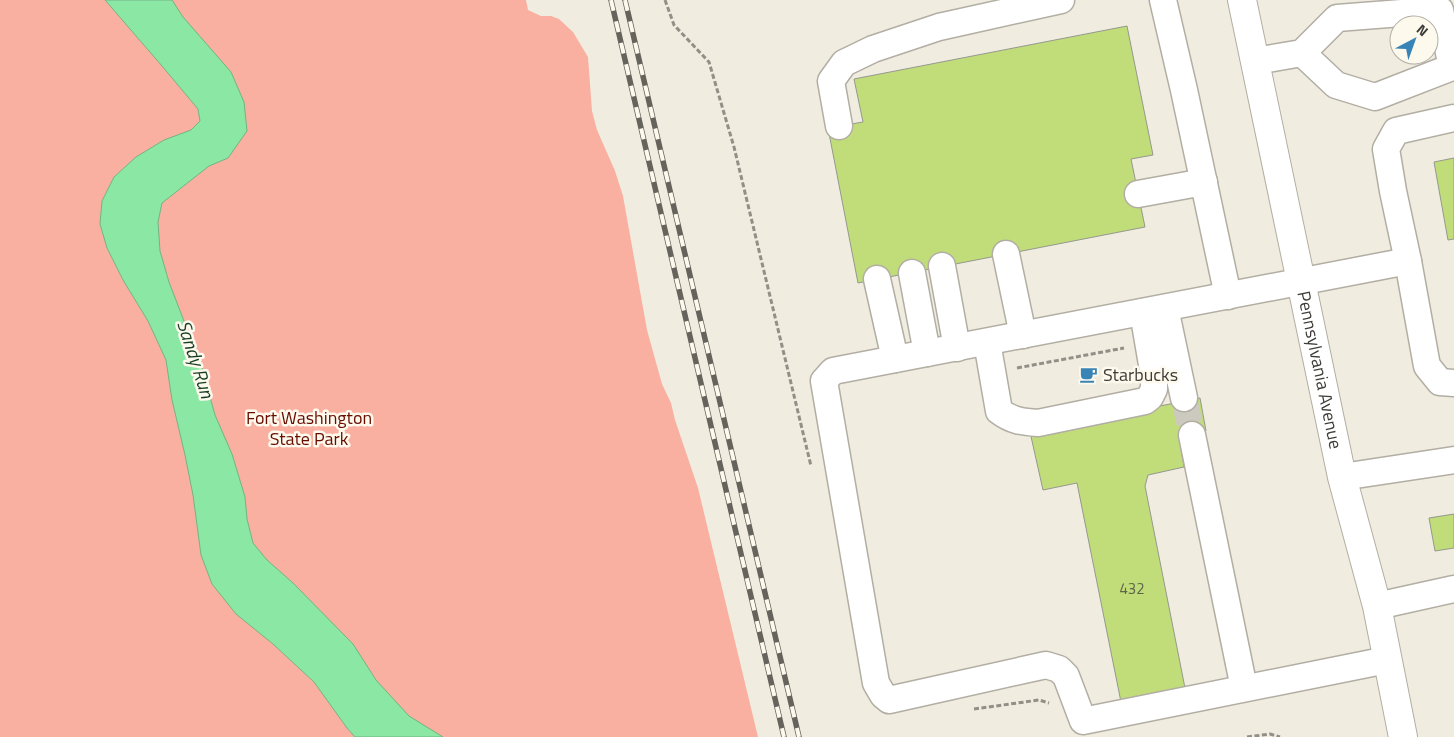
<svg xmlns="http://www.w3.org/2000/svg" width="1454" height="737" viewBox="0 0 1454 737" font-family="'Titillium Web',sans-serif">
  <style>
    .green { fill: #f9b0a1 }
    .water { fill: #8ae7a4; stroke: #73b483 }
    .building { fill: #c1dd7a; stroke: #95988d }
    .lines { fill: none; stroke-linecap: round; stroke-linejoin: round }
    .minor-tunnel { stroke: #ccc9be; stroke-width: 26; stroke-dasharray: 26 13; stroke-linecap: butt }
    .minor-casing { stroke: #b2aea3; stroke-width: 29 }
    .major-casing { stroke: #b2aea3; stroke-width: 30 }
    .path { stroke: #928f87; stroke-width: 3; stroke-dasharray: 5 2.5; stroke-linecap: butt }
    .minor { stroke: #fff; stroke-width: 26 }
    .major { stroke: #fff; stroke-width: 28 }
    .rail-casing { stroke: #65635c; stroke-width: 5.5 }
    .rail { stroke: #fdf9ed; stroke-width: 4; stroke-dasharray: 11; stroke-linecap: butt }
    .labels { text-anchor: middle; stroke-width: 5; stroke-linejoin: round; paint-order: stroke }
    .number-label { font-size: 15px; fill: #5e6448 }
    .street-label { font-size: 18px; fill: #3d3c37; stroke: #fdf9ed }
    .poi-label { font-size: 18px; fill: #3d3c37; stroke: #fdf9ed; text-anchor: start }
    .park-label { font-size: 18px; fill: #690c00; stroke: #fdf9ed }
    .water-label { font-size: 19px; font-style: italic; fill: #183e24; stroke: #fdf9ed }
  </style>
  <rect width="100%" height="100%" fill="#f0ece0"/>
  <path class="green" d="M0,0H526L528,10L541,16H551L559,19L573,32L588,57L592,111L597,130L615,171L623,196L647,330L662,384L671,403L675,420L698,488L758,737H0Z"/>
  <path class="water" d="M105,0H172L183,17L231,72L244,102L247,131L228,158L209,166L162,203L158,222L160,251L169,282L202,368L215,415L232,454L245,497L247,519L253,543L267,560L293,583L353,644L376,680L409,716L443,737H355L347,728L314,682L273,644L236,614L212,584L201,555L193,495L185,455L172,400L166,360L148,321L123,280L107,248L100,224L102,201L114,177L136,157L164,140L191,130L200,121L198,109L162,66Z"/>
  <g class="building">
    <path d="M1127,26L1153,155L1131,159L1145,227L858,283L828,128L863,122L854,79Z"/>
    <path d="M1454,158V239L1448,240L1434,162Z"/>
    <path d="M1200,398L1206,431L1179,436L1184,467L1148,475L1145,486L1185,688L1121,702L1077,483L1043,490L1030,432Z"/>
    <path d="M1454,514V548L1435,551L1429,518Z"/>
  </g>
  <g class="lines">
    <path class="minor-tunnel" d="M1184,398L1192,435"/>
    <defs>
      <g id="minor">
        <path d="M1163,0L1184,90L1228,296"/>
        <path d="M1255,61L1302,53L1336,85L1375,97L1452,67L1440,10L1337,18L1302,53"/>
        <path d="M1454,118L1396,131L1386,149L1393,191L1408,261L1427,366L1440,382L1454,383"/>
        <path d="M839,126L831,81L844,63L873,49L939,27L1061,0"/>
        <path d="M1138,194L1204,182"/>
        <path d="M1006,254L1023,335"/>
        <path d="M942,266L957,348"/>
        <path d="M912,273L927,353"/>
        <path d="M877,279L895,359"/>
        <path d="M1165,308L1184,398"/>
        <path d="M987,342L999,411C1012,421 1023,422 1038,423L1145,401L1150,397L1154,389V376L1143,312"/>
        <path d="M1192,435L1244,688"/>
        <path d="M1342,477L1454,460"/>
        <path d="M1377,606L1454,589"/>
        <path d="M1387,660L1083,721L1066,676L1059,669L1046,665L889,700L883,695L876,683L824,381L833,371L1408,261"/>
      </g>
      <g id="major">
        <path id="s1" d="M1242,0L1342,477L1377,606L1403,737"/>
      </g>
    </defs>
    <use href="#minor" class="minor-casing"/>
    <use href="#major" class="major-casing"/>
    <g class="path">
      <path d="M665,0L674,25L709,62L734,147L811,466"/>
      <path d="M1017,368L1124,348"/>
      <path d="M974,709L1039,700L1049,703"/>
      <path d="M1247,737L1270,734L1280,737"/>
    </g>
    <use href="#minor" class="minor"/>
    <use href="#major" class="major"/>
    <defs>
      <g id="rail">
        <path d="M611,0L784,737"/>
        <path d="M625,0L799,737"/>
      </g>
    </defs>
    <use href="#rail" class="rail-casing"/>
    <use href="#rail" class="rail"/>
  </g>
  <defs>
    <symbol id="cafe-bare" viewBox="-9 -9 18 18"><path d="M-5.5-4.5H6V0H3Q3 3.5 0 3.5H-2.5Q-5.5 3.5-5.5 0ZM3-3.2v2h1.7v-2ZM-6 4.5H4V6H-6Z" fill="#3984b7" stroke="#fdf9ed" stroke-width="2.5" paint-order="stroke"/></symbol>
  </defs>
  <g fill-rule="evenodd">
    <use href="#cafe-bare" x="1076" y="362" width="25" height="25"/>
  </g>
  <g class="labels">
    <g class="number-label">
      <text x="1132" y="594">432</text>
    </g>
    <g class="street-label">
      <text dy="6" stroke="none"><textPath href="#s1" startOffset="378">Pennsylvania Avenue</textPath></text>
    </g>
    <g class="poi-label">
      <text x="1103" y="381">Starbucks</text>
    </g>
    <g class="park-label">
      <text x="309" y="424">Fort Washington<tspan x="309" dy="21">State Park</tspan></text>
    </g>
    <g class="water-label">
      <text transform="translate(196 359) rotate(72)" y="7">Sandy Run</text>
    </g>
  </g>
  <g transform="translate(1414 40) rotate(41)"><circle r="24" fill="#fdf9ed" stroke="#b0ada4"/>
  <path d="M0-4L9 19L0 12L-9 19Z" fill="#3984b7"/>
  <text y="-8" font-size="14" font-weight="bold" text-anchor="middle" fill="#3d3c37">N</text>
  </g>
</svg>
